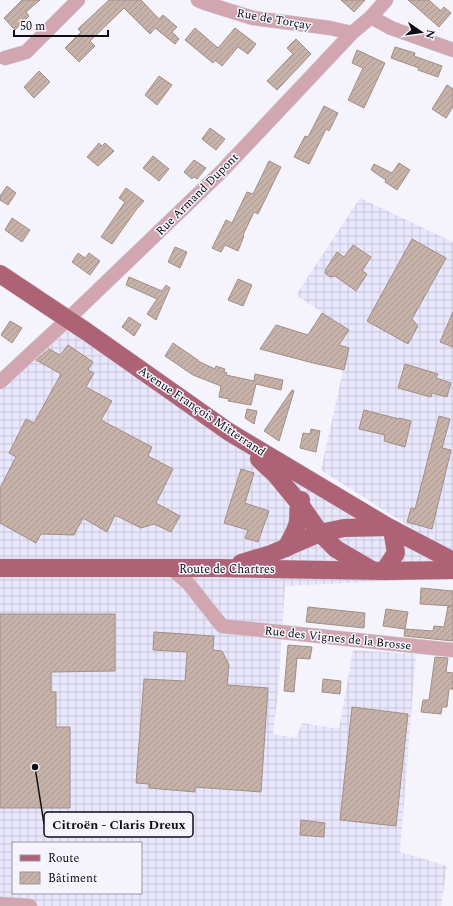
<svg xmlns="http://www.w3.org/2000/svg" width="453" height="906" viewBox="0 0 453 906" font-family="Spectral,serif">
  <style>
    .industrial { fill: url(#industrial-grid); fill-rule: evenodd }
    .building { fill: url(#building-hatch); stroke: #a28e85 }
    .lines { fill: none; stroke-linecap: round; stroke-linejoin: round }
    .minor-casing { stroke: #d0cfd8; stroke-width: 15 }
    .major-casing { stroke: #d0cfd8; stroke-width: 19 }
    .minor { stroke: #d2a6b0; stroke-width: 14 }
    .major { stroke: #ae6276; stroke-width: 18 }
    .labels { text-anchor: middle; stroke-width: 3; stroke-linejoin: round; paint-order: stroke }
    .street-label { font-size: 12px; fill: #0e0d13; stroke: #f5f4fd }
    .leader { fill: none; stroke: #0e0d13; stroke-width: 1.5 }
    .callout-dot { fill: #0e0d13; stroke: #f5f4fd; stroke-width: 1.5 }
    .callout { fill: #f5f4fd; stroke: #0e0d13; stroke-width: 1.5 }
    .callout-label { font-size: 13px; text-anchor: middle; font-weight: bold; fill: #0e0d13 }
  </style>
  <defs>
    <pattern id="industrial-grid" width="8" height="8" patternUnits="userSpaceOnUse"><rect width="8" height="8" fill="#e9e7fd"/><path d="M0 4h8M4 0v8" fill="none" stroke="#c7c5d8"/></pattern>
    <pattern id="building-hatch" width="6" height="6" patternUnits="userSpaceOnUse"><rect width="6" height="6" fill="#c7b2a9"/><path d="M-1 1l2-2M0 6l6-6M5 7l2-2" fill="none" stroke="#aa9891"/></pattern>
  </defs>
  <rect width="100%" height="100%" fill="#f5f4fd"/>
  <g class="industrial">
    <path d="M360,198L453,242V554L321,470L348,348L339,345L348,330L296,295Z"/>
    <path d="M67,331L430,558L428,579L285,586L278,695L273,734L296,738L302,723L339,729L353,650L416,654L400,852L447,866L441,906H0V388ZM13,843H141V893H13Z"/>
  </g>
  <g class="building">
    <path d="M22,0H40L26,12L29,16L15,30L4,18Z"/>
    <path d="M109,0H141L159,19L163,15L177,27L172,32L179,39L175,44L155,28L150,34L124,8L90,41L95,46L79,62L65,48L81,32L78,29Z"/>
    <path d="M341,0H365L354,12Z"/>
    <path d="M408,0H429L441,11L444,7L451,13L439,27Z"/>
    <path d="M195,28L218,48L235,28L256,44L248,54L238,47L222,66L215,60L213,63L185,40Z"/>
    <path d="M296,39L311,54L277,90L267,81L293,54L287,48Z"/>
    <path d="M395,47L415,53L414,56L442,66L438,77L418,70L419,68L391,58Z"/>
    <path d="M357,50L385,63L364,108L348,100L363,68L352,63Z"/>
    <path d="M39,71L50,82L34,98L24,87Z"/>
    <path d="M159,76L172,85L157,105L145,95Z"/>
    <path d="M447,85L453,89V107L446,118L432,109Z"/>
    <path d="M324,106L338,113L329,131L326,129L309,164L294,157L305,136L308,137Z"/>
    <path d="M210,128L225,139L216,150L202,139Z"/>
    <path d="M99,143L102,146L105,143L114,151L98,166L87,157Z"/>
    <path d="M153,156L169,169L159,181L143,168Z"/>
    <path d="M194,160L206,168L197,179L194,177L192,179L184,172Z"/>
    <path d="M269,161L281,167L258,214L254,212L243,235L244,236L238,251L225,245L221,252L212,248L226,220L232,223L247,192L253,194Z"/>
    <path d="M399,163L410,170L397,190L385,182L386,180L371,170L374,164L392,173Z"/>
    <path d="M7,186L16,193L8,205L0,200V196Z"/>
    <path d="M126,188L144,201L136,210L112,244L101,237L125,202L119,198Z"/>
    <path d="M12,218L30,230L22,242L5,230Z"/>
    <path d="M412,239L446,258L412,319L418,326L408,344L367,321Z"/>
    <path d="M353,245L371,257L362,271L367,274L356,291L335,276L330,277L325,273L326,269L337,252L344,257Z"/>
    <path d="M175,247L187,252L180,268L168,262Z"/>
    <path d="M78,253L85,258L89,253L100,261L90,275L72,262Z"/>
    <path d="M129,277L162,291L166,285L170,288L156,320L147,314L157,299L126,285Z"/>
    <path d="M238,279L252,285L243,306L228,300Z"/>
    <path d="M453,312V347L440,342Z"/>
    <path d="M322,313L349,330L339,345L349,348L344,370L313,363L260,349L276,325L308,335Z"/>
    <path d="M129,317L141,325L134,336L122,327Z"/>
    <path d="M10,321L22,328L12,343L1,335Z"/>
    <path d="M173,343L198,360V361L215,369L216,366L225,369L224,372L227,373L226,375L254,381L255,374L283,380L281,390L256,384L251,405L228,401L229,399L219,397L221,386L193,375L165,356Z"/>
    <path d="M68,345L93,362L88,370L94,373L86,387L112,401L101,420L152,447L148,456L173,469L156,503L180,516L171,532L154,524L141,528L115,515L107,532L83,518L74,535L41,534L36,543L0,523V488L16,457L9,453L26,419L34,423L61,374L36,360L49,349L60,355Z"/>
    <path d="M405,364L438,374L436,378L451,383L447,397L432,393L431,397L398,388Z"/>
    <path d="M292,390L294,391L279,441L264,431Z"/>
    <path d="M247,409L257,411L254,424L245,418Z"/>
    <path d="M364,410L399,419V418L411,421L405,447L384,441L385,435L359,429Z"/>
    <path d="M439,416L450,419L442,448L451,450L432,529L407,522L411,508L415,509Z"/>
    <path d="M311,429L320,431L316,452L300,448L303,433L310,434Z"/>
    <path d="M241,469L254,473L245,503L269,511L258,542L245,538L248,530L224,523Z"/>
    <path d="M421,588L453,591V606L420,604Z"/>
    <path d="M448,606L453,607V641L404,636L405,629L433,631L434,626L444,627Z"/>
    <path d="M308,607L365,613L364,628L306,622Z"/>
    <path d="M386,609L408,612L405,629L383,626Z"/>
    <path d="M0,614H115V671L51,672V692H56V727H70V808H0Z"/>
    <path d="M154,632L214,636L213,650L222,651L229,665L227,685L268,688L261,792L195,787V792L149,788V784L136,783L144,679L185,681L187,652L153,650Z"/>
    <path d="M288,645L312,647L310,659L297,658L294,692L284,691Z"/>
    <path d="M435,657L448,658L446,672L453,673V689H449L447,707H442L441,714L421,712L423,700H429Z"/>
    <path d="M323,679L341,681L340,694L322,692Z"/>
    <path d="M352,707L408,714L396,826L340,820Z"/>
    <path d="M301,820L325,823L324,837L300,835Z"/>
  </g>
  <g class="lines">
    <defs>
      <g id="minor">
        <path d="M198,0L205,3L253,18L330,28L352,33"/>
        <path d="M371,17L391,28L453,50"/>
        <path d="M5,58L26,52L78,0"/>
        <path d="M0,382L68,319L221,172L352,33L371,17L386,0"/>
        <path d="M172,569L188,583L222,626L453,650"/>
        <path d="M0,904L30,906"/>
      </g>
      <g id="major">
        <path d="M0,274L87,332L229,432L388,527L453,561"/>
        <path d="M259,459L276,475L299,503L320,533L336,549L372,570"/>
        <path d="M286,548C291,539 296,531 298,522C299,514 297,506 301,500"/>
        <path d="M241,563L271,554L320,533L344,528L387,527"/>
        <path d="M0,568H217L384,571L453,570"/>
        <path d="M384,571L396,553L392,529"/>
      </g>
    </defs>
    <use href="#minor" class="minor-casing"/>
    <use href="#major" class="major-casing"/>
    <use href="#minor" class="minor"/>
    <use href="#major" class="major"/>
  </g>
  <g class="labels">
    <g class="street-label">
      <text transform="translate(274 19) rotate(10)" y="4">Rue de Torçay</text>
      <text transform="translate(197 194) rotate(-45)" y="4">Rue Armand Dupont</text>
      <text transform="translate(202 411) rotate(34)" y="4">Avenue François Mitterrand</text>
      <text x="227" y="573">Route de Chartres</text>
      <text transform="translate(338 638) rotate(6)" y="4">Rue des Vignes de la Brosse</text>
    </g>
  </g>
  <path class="leader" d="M35 767L44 824"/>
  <circle class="callout-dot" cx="35" cy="767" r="4"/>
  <rect class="callout" x="44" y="812" width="149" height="25" rx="4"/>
  <g class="callout-label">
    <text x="119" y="829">Citroën - Claris Dreux</text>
  </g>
  <rect x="12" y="842" width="130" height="52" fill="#f5f4fd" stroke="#99989f"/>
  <rect x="20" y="855" width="20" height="6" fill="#ae6276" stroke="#99989f"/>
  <text x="48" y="862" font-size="12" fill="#0e0d13">Route</text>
  <rect x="20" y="872" width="20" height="12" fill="url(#building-hatch)" stroke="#99989f"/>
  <text x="48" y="882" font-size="12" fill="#0e0d13">Bâtiment</text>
  <g transform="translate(421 32) rotate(103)" stroke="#f5f4fd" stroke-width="3" paint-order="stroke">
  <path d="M0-3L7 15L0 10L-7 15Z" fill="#0e0d13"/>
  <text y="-6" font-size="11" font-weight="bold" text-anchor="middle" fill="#0e0d13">N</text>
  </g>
  <path d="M14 30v6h94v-6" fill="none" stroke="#0e0d13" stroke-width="2"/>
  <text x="20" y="30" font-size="12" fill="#0e0d13" stroke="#f5f4fd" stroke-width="3" paint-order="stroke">50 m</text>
</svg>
